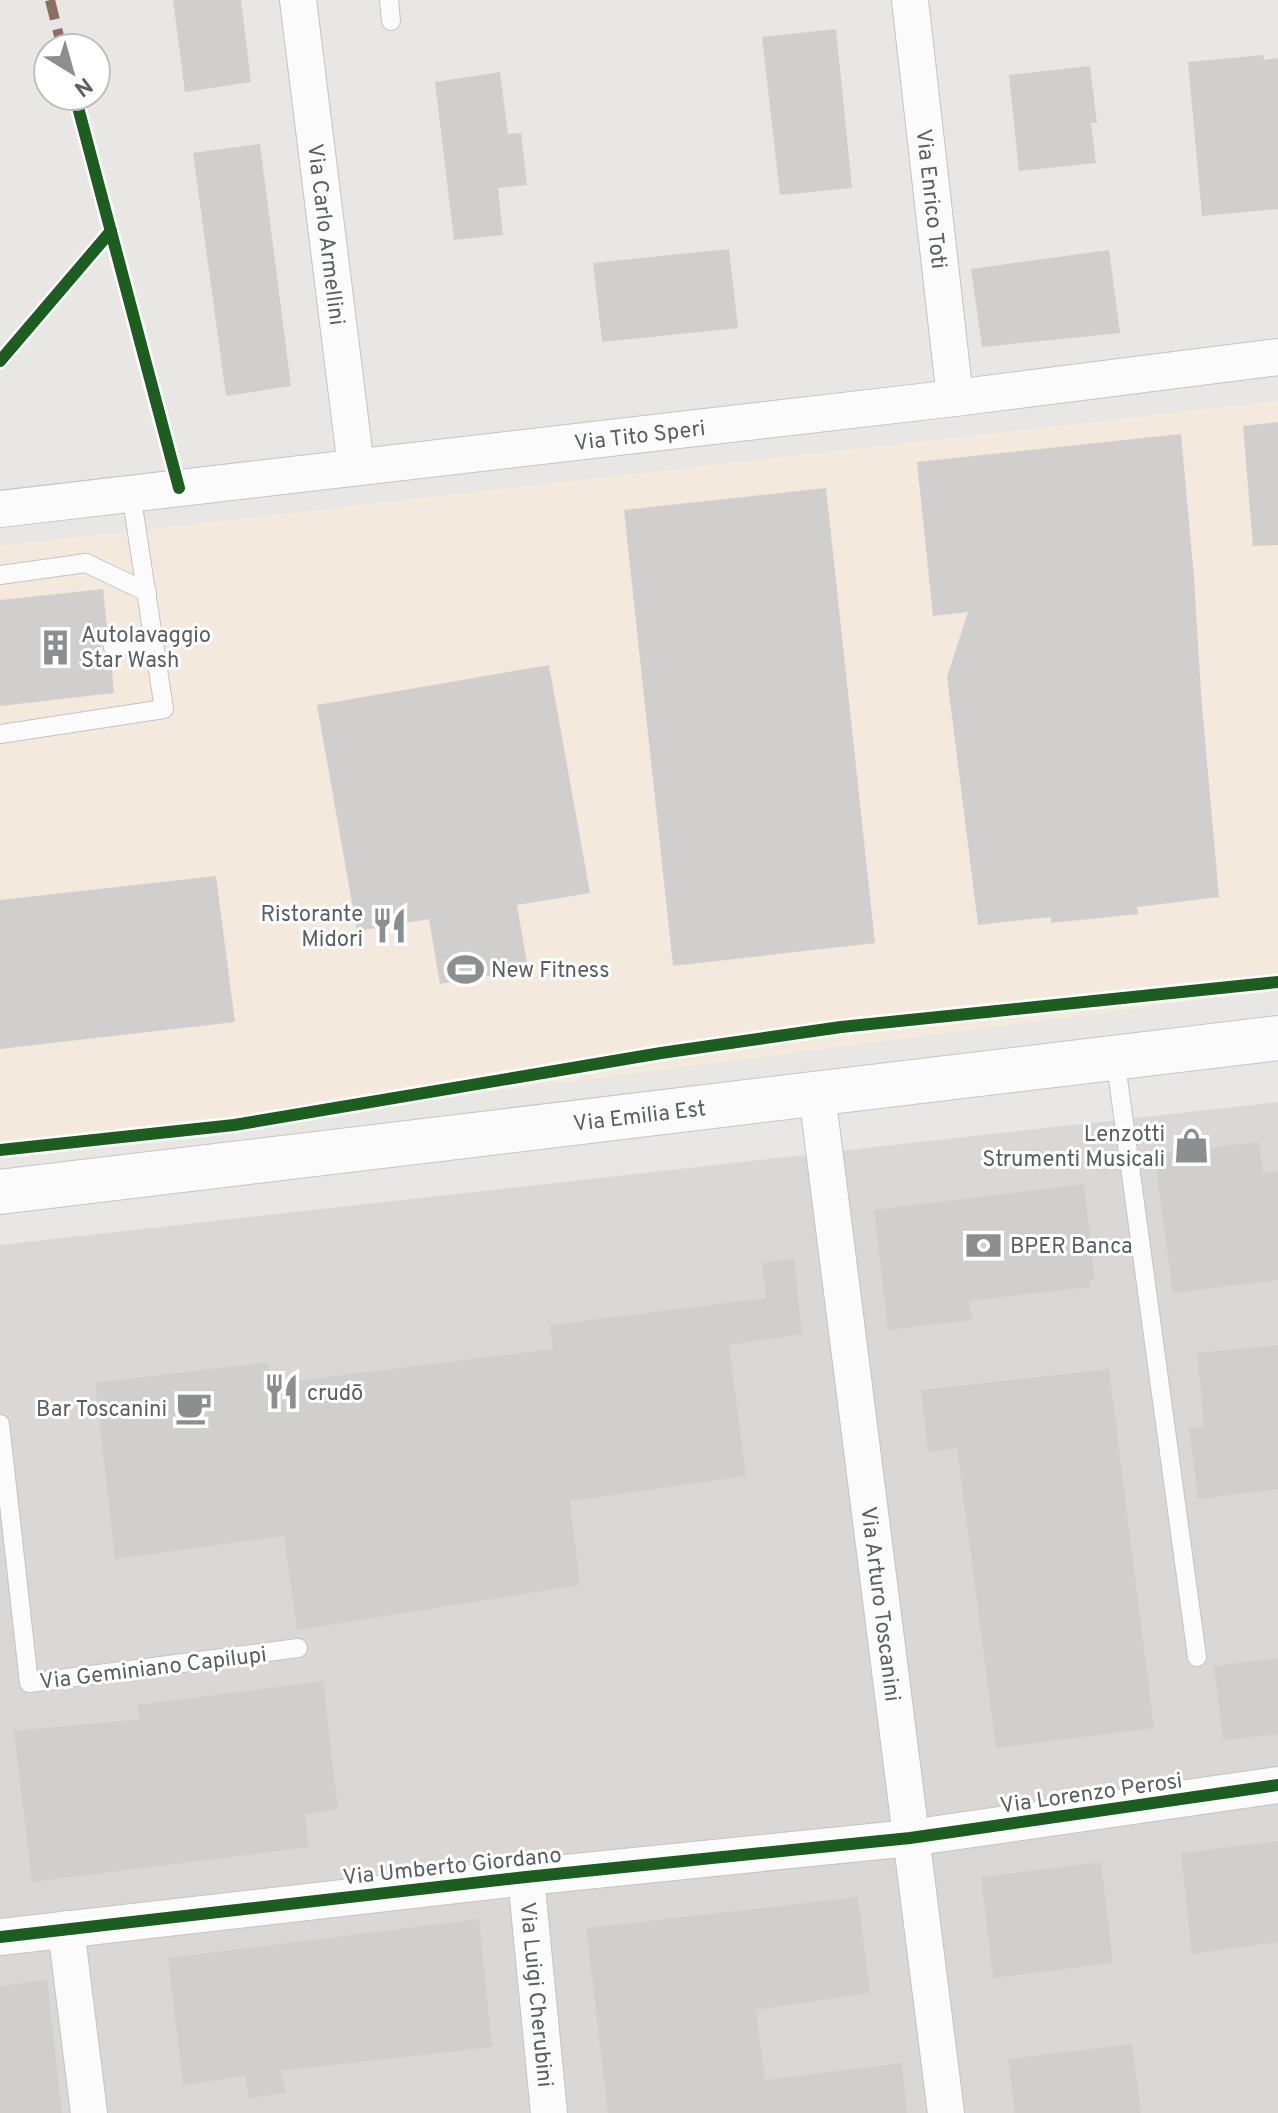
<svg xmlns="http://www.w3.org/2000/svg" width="1278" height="2113" viewBox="0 0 1278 2113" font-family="Overpass,sans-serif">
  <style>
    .commercial { fill: #f3e9dd }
    .industrial { fill: #dbd7d5 }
    .building { fill: #d1cfcd }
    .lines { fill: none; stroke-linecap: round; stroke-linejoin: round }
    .lane-casing { stroke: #c3c4c4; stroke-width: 20 }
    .street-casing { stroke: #c3c4c4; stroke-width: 38 }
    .secondary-casing { stroke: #c4c5c5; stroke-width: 46 }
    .lane { stroke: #fcfbfb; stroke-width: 18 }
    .street { stroke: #fcfbfb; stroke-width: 36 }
    .secondary { stroke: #fcfbfb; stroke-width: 44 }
    .quiet { stroke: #8d6e63; stroke-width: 10; stroke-dasharray: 20 10; stroke-linecap: butt }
    .cycleway-casing { stroke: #fff; stroke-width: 17 }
    .cycleway { stroke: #1b5e20; stroke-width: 12 }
    .labels { text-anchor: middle; stroke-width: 6; stroke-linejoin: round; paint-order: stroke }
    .street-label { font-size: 22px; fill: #5a5f61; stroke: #fff }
    .poi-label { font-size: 22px; fill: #5a5f61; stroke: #fff; text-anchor: start }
  </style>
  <rect width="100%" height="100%" fill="#e9e7e4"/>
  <path class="commercial" d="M1278,401V990L234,1125L0,1150V546Z"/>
  <path class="industrial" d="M1278,1102V2113H0V1245Z"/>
  <g class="building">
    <path d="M173,0H241L251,82L185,92Z"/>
    <path d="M836,29L852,188L780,195L762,37Z"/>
    <path d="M1263,55L1264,60L1278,58V209L1202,216L1188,62Z"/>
    <path d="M1090,66L1097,123H1091L1096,163L1019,171L1009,75Z"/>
    <path d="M500,72L508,134L521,133L527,185L498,188L503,235L454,240L435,82Z"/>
    <path d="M260,144L291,386L226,396L193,153Z"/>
    <path d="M729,249L738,328L602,342L593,263Z"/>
    <path d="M1109,250L1120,333L982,347L971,269Z"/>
    <path d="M1278,422V545L1253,546L1243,426Z"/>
    <path d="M1181,434L1194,577L1201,694L1219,897L1137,907L1138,914L1051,923V917L978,925L947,677L968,612L933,616L917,462Z"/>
    <path d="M826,488L875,943L673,966L624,510Z"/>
    <path d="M103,589L108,637L102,643L101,649L104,656L111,660L114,693L0,706V600Z"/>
    <path d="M549,665L590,893L517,905L528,969L440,984L429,919L357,931L317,705Z"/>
    <path d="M216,876L235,1022L0,1049V900Z"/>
    <path d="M1259,1142L1263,1173L1278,1171V1280L1173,1293L1154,1154Z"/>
    <path d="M1084,1184L1095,1280H1090V1287L969,1301L972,1320L888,1330L874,1210Z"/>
    <path d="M794,1259L802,1334L729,1345L746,1476L570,1501L580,1585L297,1630L284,1536L115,1559L95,1383L268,1362L271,1384L553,1349L550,1325L766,1298L762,1263Z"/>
    <path d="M1278,1345V1489L1198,1499L1189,1428L1204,1426L1197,1353Z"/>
    <path d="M1109,1369L1154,1728L996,1748L957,1448L928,1452L921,1390Z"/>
    <path d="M1278,1658V1734L1223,1740L1214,1666Z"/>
    <path d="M323,1681L338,1809L305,1814L309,1847L32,1882L14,1731L140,1719L137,1705Z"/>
    <path d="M1278,1841V1942L1192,1954L1181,1853Z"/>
    <path d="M1101,1862L1113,1963L993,1978L981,1877Z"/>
    <path d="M858,1897L870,1993L756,2010L765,2080L902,2063L907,2113H608L586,1928Z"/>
    <path d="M479,1919L492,2047L280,2071L286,2093L249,2098L245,2076L183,2085L168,1958Z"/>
    <path d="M47,1980L62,2113H0V1986Z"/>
    <path d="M1132,2044L1141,2113H1015L1008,2059Z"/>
  </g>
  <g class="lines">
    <defs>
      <g id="lane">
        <path d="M389,0L391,21"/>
        <path d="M0,575L86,563L147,592"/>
        <path d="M113,648L154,642"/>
        <path d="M0,734L164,709L131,493"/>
        <path d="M1115,1057L1197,1657"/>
        <path d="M0,1424L29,1683L298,1648"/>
      </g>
      <g id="street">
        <path id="s1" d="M298,0L356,467"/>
        <path id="s2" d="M910,0L955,398"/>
        <path id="s3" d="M0,509L955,398L1278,357"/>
        <path id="s4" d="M817,1094L946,2113"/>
        <path id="s5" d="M526,1877L549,2113"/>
        <path d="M66,1929L89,2113"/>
        <path d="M0,1937L526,1877L910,1838L1278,1785"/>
      </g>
      <g id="secondary">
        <path id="s6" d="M0,1192L1278,1038"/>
      </g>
    </defs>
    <use href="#lane" class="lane-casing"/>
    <use href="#street" class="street-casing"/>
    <use href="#secondary" class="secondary-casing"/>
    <use href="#lane" class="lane"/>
    <use href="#street" class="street"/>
    <use href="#secondary" class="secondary"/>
    <path class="quiet" d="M50,0L62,48"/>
    <defs>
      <g id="cycleway">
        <path d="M75,96L179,488"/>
        <path d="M0,361L111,231"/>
        <path d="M0,1150L234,1125L661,1053L841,1027L1278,982"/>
        <path d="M0,1937L526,1877L910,1838L1278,1785"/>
      </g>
    </defs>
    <use href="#cycleway" class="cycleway-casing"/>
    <use href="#cycleway" class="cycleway"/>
  </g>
  <defs>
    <symbol id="building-bare" viewBox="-9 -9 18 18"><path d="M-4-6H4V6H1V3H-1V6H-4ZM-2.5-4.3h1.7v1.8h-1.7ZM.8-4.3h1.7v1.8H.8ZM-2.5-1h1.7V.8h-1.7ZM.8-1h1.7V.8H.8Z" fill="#8c8f8f" stroke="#fff" stroke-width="2.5" paint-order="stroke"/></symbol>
    <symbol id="restaurant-bare" viewBox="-9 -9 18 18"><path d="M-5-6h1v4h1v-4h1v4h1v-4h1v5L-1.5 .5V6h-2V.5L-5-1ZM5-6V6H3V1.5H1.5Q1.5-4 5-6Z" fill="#8c8f8f" stroke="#fff" stroke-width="2.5" paint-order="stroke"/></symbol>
    <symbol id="stadium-bare" viewBox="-9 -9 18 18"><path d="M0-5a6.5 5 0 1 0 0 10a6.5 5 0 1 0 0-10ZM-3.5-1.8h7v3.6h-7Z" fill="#8c8f8f" stroke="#fff" stroke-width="2.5" paint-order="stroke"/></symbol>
    <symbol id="shop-bare" viewBox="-9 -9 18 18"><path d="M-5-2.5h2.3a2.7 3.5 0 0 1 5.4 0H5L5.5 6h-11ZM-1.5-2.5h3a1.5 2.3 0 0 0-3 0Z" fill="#8c8f8f" stroke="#fff" stroke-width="2.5" paint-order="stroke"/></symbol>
    <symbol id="bank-bare" viewBox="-9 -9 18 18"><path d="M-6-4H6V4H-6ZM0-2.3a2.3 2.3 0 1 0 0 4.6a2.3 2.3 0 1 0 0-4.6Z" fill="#8c8f8f" stroke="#fff" stroke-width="2.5" paint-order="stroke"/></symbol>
    <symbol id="cafe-bare" viewBox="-9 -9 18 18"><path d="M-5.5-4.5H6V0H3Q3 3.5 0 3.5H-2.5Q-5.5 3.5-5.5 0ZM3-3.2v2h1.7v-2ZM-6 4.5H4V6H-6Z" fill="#8c8f8f" stroke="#fff" stroke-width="2.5" paint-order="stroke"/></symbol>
  </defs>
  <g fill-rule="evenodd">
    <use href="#building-bare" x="30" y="622" width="51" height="51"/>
    <use href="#restaurant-bare" x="364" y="900" width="51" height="51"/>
    <use href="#stadium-bare" x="440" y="944" width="51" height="51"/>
    <use href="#shop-bare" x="1166" y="1120" width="51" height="51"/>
    <use href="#bank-bare" x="958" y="1220" width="51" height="51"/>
    <use href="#restaurant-bare" x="256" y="1366" width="51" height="51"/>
    <use href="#cafe-bare" x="168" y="1382" width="51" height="51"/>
  </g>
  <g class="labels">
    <g class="street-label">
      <text dy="8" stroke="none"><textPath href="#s2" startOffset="200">Via Enrico Toti</textPath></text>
      <text dy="8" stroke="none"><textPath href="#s1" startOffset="236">Via Carlo Armellini</textPath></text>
      <text dy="8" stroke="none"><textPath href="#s3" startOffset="644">Via Tito Speri</textPath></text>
      <text dy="8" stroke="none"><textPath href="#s6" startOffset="644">Via Emilia Est</textPath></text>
      <text dy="8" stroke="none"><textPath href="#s4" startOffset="514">Via Arturo Toscanini</textPath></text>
      <text transform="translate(153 1667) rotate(-7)" y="8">Via Geminiano Capilupi</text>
      <text transform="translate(1091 1792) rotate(-8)" y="8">Via Lorenzo Perosi</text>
      <text transform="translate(452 1865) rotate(-6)" y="8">Via Umberto Giordano</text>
      <text dy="8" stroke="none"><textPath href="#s5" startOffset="118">Via Luigi Cherubini</textPath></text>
    </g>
    <g class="poi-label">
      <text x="81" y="642">Autolavaggio<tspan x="81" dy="25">Star Wash</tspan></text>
      <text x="363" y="921" text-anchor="end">Ristorante<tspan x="363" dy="25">Midori</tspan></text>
      <text x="491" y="977">New Fitness</text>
      <text x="1165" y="1141" text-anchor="end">Lenzotti<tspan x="1165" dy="25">Strumenti Musicali</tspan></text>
      <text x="1010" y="1253">BPER Banca</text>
      <text x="307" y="1400">crudō</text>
      <text x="167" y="1416" text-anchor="end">Bar Toscanini</text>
    </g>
  </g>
  <g transform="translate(72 72) rotate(143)"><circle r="38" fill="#ffffff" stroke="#bdbfc0" stroke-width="2"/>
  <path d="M0-6L14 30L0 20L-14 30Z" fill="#8c8f8f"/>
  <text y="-12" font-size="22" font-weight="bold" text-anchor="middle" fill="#5a5f61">N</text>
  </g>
</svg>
